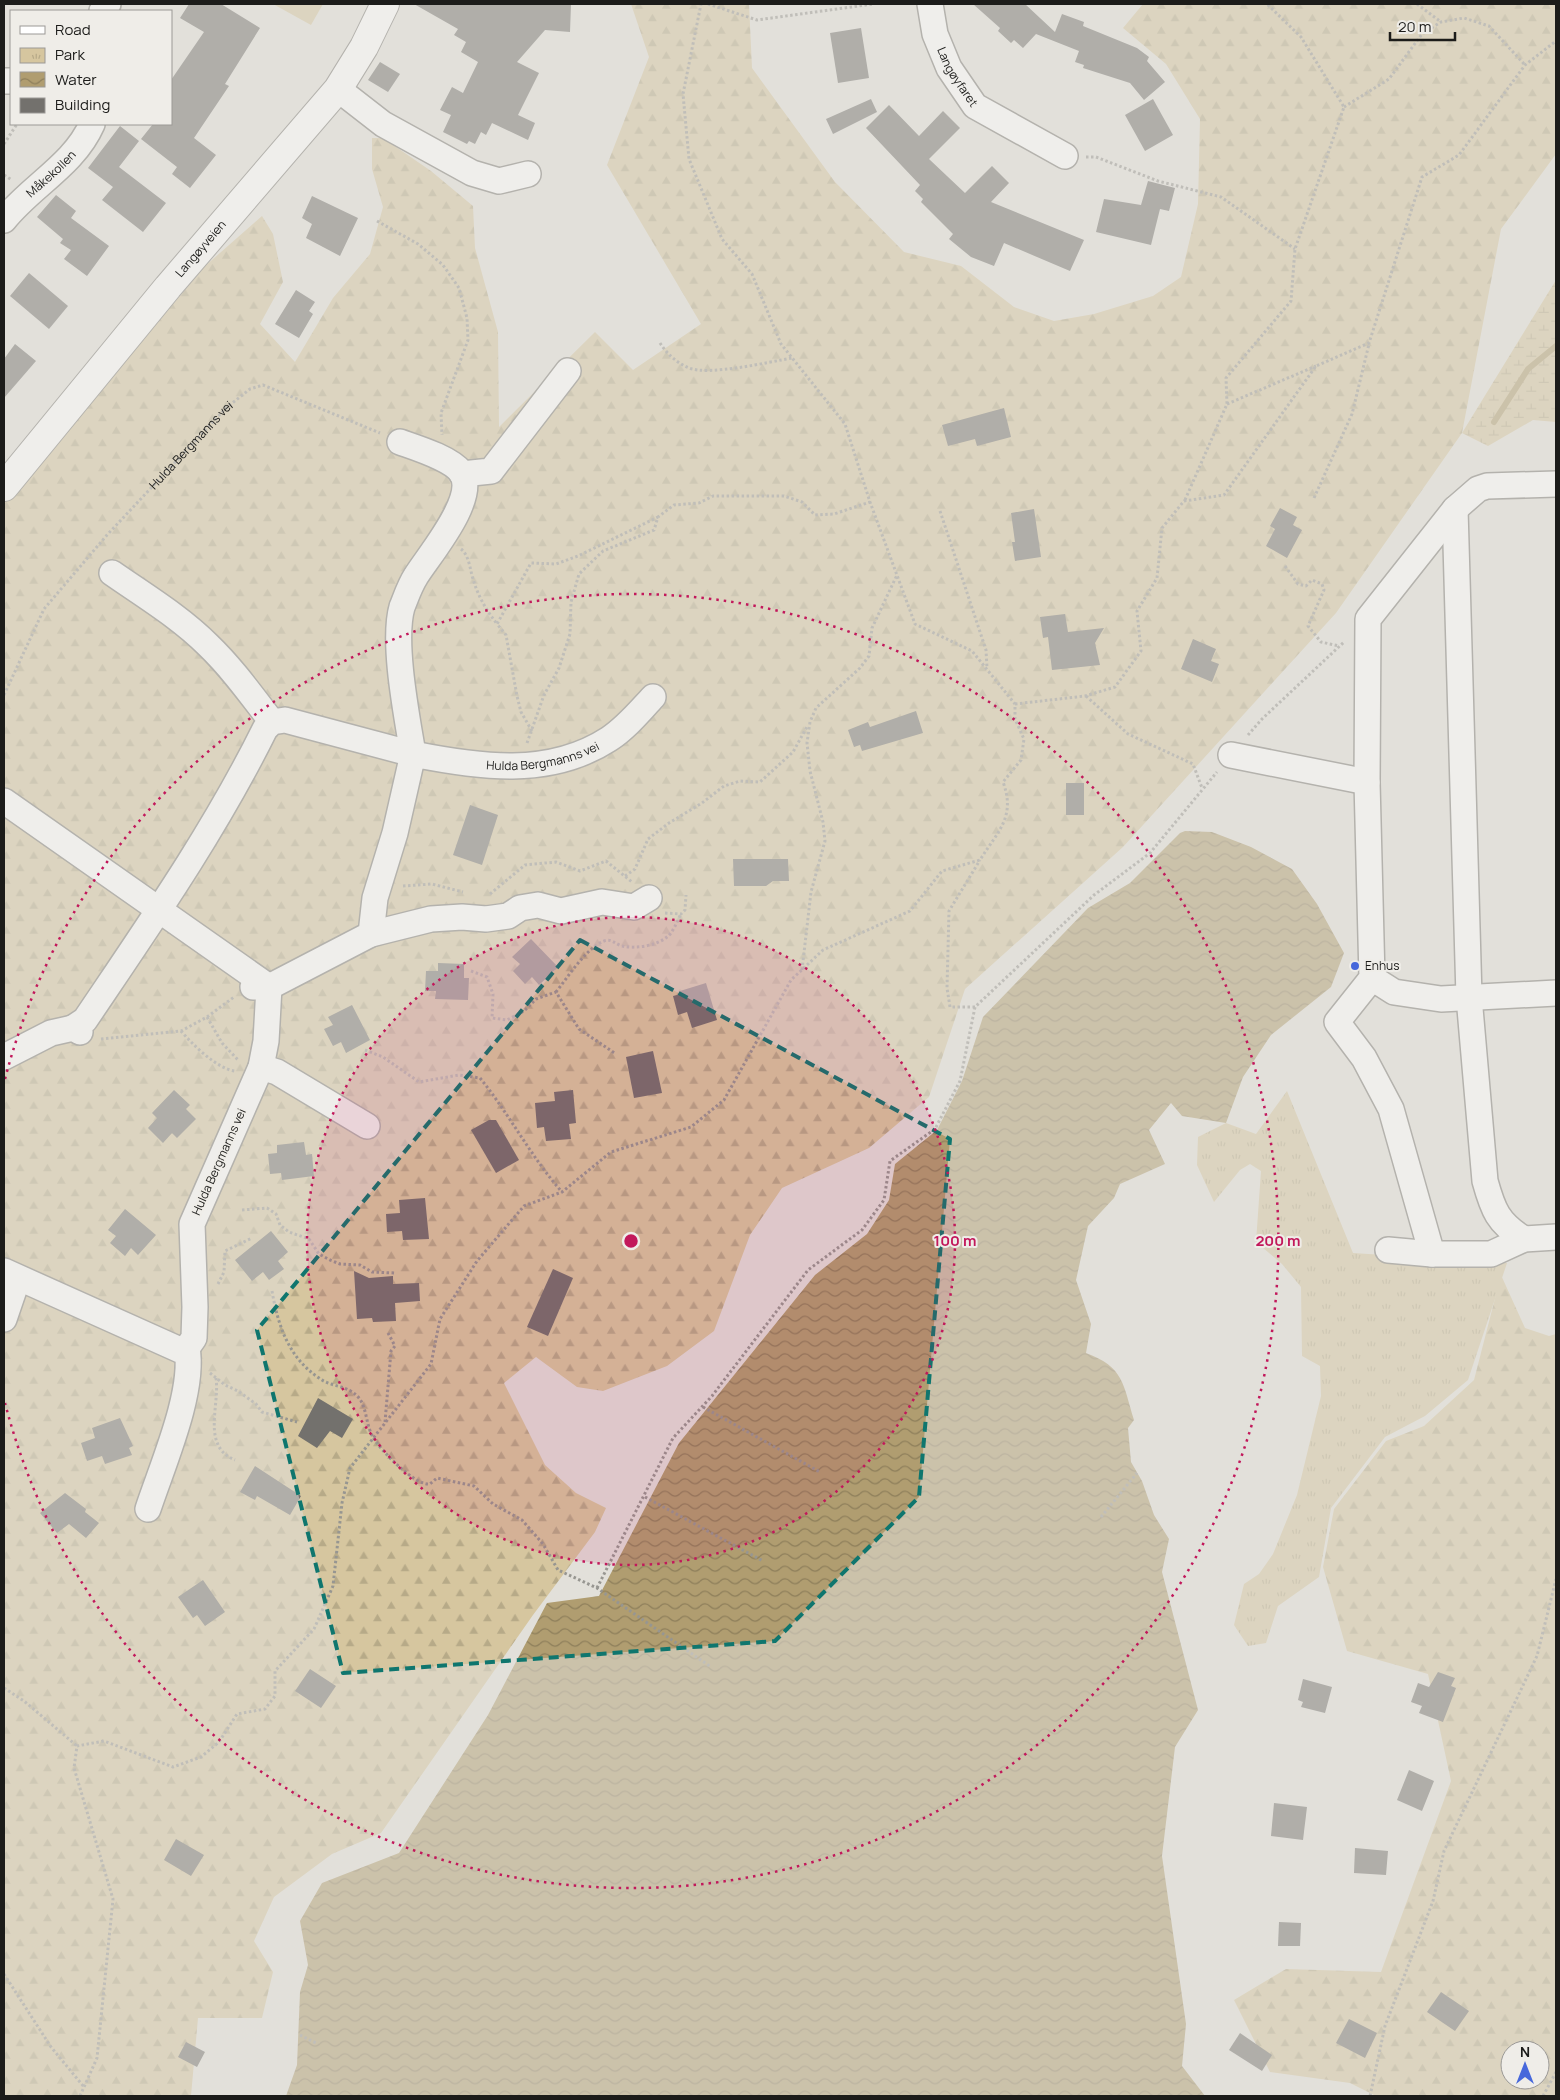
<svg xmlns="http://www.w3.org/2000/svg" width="1560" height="2100" viewBox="0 0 1560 2100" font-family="Manrope,sans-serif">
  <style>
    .forest { fill: url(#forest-firs); fill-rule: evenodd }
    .wetland { fill: url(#wetland-marsh) }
    .park { fill: url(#park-tufts) }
    .garden { fill: #d6c69f }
    .water { fill: url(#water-waves) }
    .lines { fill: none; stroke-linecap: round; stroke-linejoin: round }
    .stream { stroke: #b09d70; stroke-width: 6 }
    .building { fill: #73716d }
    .minor-casing { stroke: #7d7b76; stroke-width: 28 }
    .major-casing { stroke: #7d7b76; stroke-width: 30 }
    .path { stroke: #979691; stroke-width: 3; stroke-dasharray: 2.5 2.5; stroke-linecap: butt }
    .minor { stroke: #fff; stroke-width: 25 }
    .major { stroke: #fff; stroke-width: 28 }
    .marked { fill: none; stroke: #0f766e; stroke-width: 4; stroke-dasharray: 10 6; stroke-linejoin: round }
    .ring { fill: none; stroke: #c2185b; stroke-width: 2.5; stroke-dasharray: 2.5 5 }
    .poi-dot { fill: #4768db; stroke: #efede8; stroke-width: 2 }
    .labels { text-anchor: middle; stroke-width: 4; stroke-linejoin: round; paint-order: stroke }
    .street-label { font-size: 12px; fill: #1c1c1a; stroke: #efede8 }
    .poi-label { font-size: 12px; fill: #1c1c1a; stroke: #efede8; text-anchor: start }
    .centre { fill: #c2185b; stroke: #efede8; stroke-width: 2.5 }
    .ring-label { font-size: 15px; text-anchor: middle; font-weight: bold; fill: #c2185b; stroke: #efede8; stroke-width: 4; stroke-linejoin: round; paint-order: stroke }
  </style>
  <defs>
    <pattern id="forest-firs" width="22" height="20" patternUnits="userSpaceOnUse" patternTransform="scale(1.25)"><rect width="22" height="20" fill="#d6c69f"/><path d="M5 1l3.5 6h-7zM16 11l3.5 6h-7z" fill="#b7aa88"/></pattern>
    <pattern id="wetland-marsh" width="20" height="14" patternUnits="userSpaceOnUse" patternTransform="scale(1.25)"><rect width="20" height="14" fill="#d6c69f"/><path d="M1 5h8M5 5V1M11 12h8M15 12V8" fill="none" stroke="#b7aa88"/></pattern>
    <pattern id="park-tufts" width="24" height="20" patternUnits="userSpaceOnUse" patternTransform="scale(1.25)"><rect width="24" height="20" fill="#d6c69f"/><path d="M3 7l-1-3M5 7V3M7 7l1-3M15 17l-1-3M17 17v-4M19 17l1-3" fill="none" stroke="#b7aa88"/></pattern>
    <pattern id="water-waves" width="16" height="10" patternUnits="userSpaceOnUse" patternTransform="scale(1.25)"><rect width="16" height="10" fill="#b09d70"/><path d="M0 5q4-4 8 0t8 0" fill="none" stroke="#8e7f5b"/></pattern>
  </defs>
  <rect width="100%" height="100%" fill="#e2e0da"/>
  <g class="forest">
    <path d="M631,4H749L752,68L835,182L904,252L961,266L1014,307L1054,321L1094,314L1153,296L1181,277L1198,204L1200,119L1166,64L1123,28L1143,4H1556V154L1501,229L1462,433L1336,613L1123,847L965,989L929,1097L869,1148L782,1188L750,1235L714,1331L667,1366L603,1391L577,1387L536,1357L504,1383L545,1465L576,1493L606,1508L595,1532L533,1615L381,1833L332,1854L274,1897L254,1941L273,1972L262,2018H198L191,2096H4V474L30,475L204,267L262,216L273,234L283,282L260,324L295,362L333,298L370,254L383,207L372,169V138H383L431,171L473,206L475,248L498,332L499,427L595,332L633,370L701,324L607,165L649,57Z"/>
    <path d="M1501,1275L1525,1328L1549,1336L1556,1334V2096H1376L1350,2083L1270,2072L1234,2000L1286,1969L1381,1972L1451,1781L1428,1674L1347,1651L1323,1567L1334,1509L1386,1441L1424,1426L1474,1380ZM1510,2050H1540V2080H1510Z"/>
  </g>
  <path class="wetland" d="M1556,280V422L1533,420L1488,446L1462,433Z"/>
  <path class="park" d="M1287,1091L1353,1253L1507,1263L1468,1380L1425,1416L1385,1437L1331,1508L1319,1577L1278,1606L1266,1643L1248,1646L1234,1625L1244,1584L1259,1574L1273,1554L1297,1495L1321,1396L1320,1366L1302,1356L1301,1287L1282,1264L1256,1242L1261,1171L1250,1164L1240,1170L1214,1202L1197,1165L1198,1137L1226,1123L1256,1134Z"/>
  <path class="garden" d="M273,4H323L311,25Z"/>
  <path class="water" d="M1185,831L1212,832L1251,847L1292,869L1317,904L1344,953L1331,987L1271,1035L1243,1077L1226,1123L1182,1116L1171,1103L1149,1130L1165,1164L1120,1184L1114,1198L1088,1226L1076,1280L1091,1324L1086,1353C1124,1367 1123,1384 1134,1420L1128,1428L1131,1462L1142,1481L1154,1515L1169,1539L1162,1572L1198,1710L1175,1747L1162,1856L1186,2024L1182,2066L1205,2096H286L297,2065L300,1992L308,1965L300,1921L322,1883L399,1853L488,1715L547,1603L599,1596L679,1443L815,1275L867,1234L889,1200L895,1164L937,1130L962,1081L983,1017L1088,908L1130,883L1180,833Z"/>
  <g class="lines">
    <path class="stream" d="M1494,422L1528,369L1556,346"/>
  </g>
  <g class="building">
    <path d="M189,4H221L260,28L225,84L229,86L194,138L216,155L190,188L172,174L177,167L141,139L153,124H171V80L204,32L180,18Z"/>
    <path d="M414,4H571L570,32L545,30L517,62L539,73L518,115L535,123L528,140L492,123L486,135L481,132L475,144L469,141L467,144L443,132L451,115L440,110L452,87L463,93L478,62L461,52L466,42L454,35L458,29Z"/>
    <path d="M973,4H1025L1055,32L1062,14L1084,22L1083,26L1137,48L1149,57L1147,61L1165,82L1144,100L1130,83L1083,68L1084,65L1075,62L1079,51L1036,34L1023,48L1014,40L1011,43L998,31L1000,28Z"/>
    <path d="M861,28L869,78L838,83L830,33Z"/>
    <path d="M380,62L400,74L388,92L368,80Z"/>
    <path d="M871,99L877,112L833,134L826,119Z"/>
    <path d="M1153,99L1173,135L1145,151L1125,115Z"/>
    <path d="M889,105L919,136L943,111L960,128L929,159L965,193L992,166L1009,183L991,202L1084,240L1070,271L1004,243L994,266L971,257L949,239L953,234L921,202L923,199L915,191L920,185L866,128Z"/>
    <path d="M120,126L139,141L119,167L166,203L143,232L102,200L113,187L88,168Z"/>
    <path d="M1148,181L1175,188L1169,211L1160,209L1151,245L1096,232L1104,199L1141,205Z"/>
    <path d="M56,195L76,211L71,218L109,246L87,276L64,259L71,250L60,243L63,239L37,217Z"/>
    <path d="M312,196L358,218L340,256L306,238L312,224L302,218Z"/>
    <path d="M29,273L68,306L49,329L10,296Z"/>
    <path d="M296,290L315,302L309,311L313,314L299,338L275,324Z"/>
    <path d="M15,344L36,361L4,398V359Z"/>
    <path d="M1004,408L1011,437L977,446L975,439L948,446L942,425Z"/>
    <path d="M1280,508L1297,517L1293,525L1302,530L1287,558L1266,546L1275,529L1270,526Z"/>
    <path d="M1034,509L1041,557L1015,561L1012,542H1015L1011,513Z"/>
    <path d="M1065,614L1068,632L1104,628L1095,643L1100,665L1052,670L1048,637L1043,638L1040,617Z"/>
    <path d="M1193,639L1216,649L1211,661L1219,664L1212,682L1181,669Z"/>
    <path d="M916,711L923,733L862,751L860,745L854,747L848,730L868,722L870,727Z"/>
    <rect x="1066" y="783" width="18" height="32"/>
    <path d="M470,805L498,815L482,865L453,855Z"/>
    <path d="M733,859H788L789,881H773L766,886H734Z"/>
    <path d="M531,939L558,967L539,985L532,977L525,984L513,971L520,964L512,957Z"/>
    <path d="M438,963L464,964V978H469L468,1000L435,999L436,991H425L426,971H438Z"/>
    <path d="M706,983L717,1020L692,1028L687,1012L678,1015L673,996L681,994L680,991Z"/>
    <path d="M352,1005L370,1040L346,1053L341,1042L333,1046L324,1029L333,1025L328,1017Z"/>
    <path d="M653,1051L662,1093L634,1098L626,1057Z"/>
    <path d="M174,1090L190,1105L186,1109L196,1119L177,1138L172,1133L163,1143L148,1128L157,1118L152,1113Z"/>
    <path d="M573,1090L576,1123L569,1124L571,1139L546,1141L544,1127L537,1128L535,1103L555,1101L554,1092Z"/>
    <path d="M489,1120H496L519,1160L496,1173L471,1130Z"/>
    <path d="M304,1142L306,1155L312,1154L314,1176L282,1180L281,1173L270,1174L268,1154L277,1153V1145Z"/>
    <path d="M425,1198L429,1239L403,1240L402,1231L387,1232L386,1214L400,1213L399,1200Z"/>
    <path d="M125,1209L156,1235L138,1255L131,1248L125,1256L110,1243L116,1236L108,1230Z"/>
    <path d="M271,1231L288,1252L278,1261L284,1269L269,1280L263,1272L252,1281L235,1260Z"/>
    <path d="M553,1269L573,1278L548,1336L527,1327Z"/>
    <path d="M354,1271L369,1278L393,1276V1284L419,1283L420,1301L395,1303L396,1321L373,1322L372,1318L357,1319Z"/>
    <path d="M318,1398L353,1419L342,1438L330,1431L317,1448L298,1436Z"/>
    <path d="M120,1418L133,1446L129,1448L132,1455L105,1464L102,1456L87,1461L81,1443L95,1438L92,1428Z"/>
    <path d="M255,1466L301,1496L290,1515L257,1496L255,1500L240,1492Z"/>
    <path d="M65,1493L86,1509L85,1512L99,1523L86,1538L69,1524L57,1533L40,1513Z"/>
    <path d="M203,1580L225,1612L205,1626L197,1615L193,1618L178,1597Z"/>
    <path d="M310,1669L336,1686L321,1708L295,1691Z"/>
    <path d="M1438,1672L1455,1678L1451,1686L1456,1688L1443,1722L1419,1713L1422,1706L1411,1702L1418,1683L1429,1687Z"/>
    <path d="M1303,1679L1332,1687L1325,1713L1301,1707L1303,1702L1298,1700Z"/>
    <path d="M1409,1770L1434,1781L1422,1811L1397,1800Z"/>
    <path d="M1274,1803L1307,1807L1303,1840L1271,1836Z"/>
    <path d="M176,1839L204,1855L191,1876L164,1860Z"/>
    <path d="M1355,1848L1388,1851L1386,1875L1354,1873Z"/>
    <path d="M1279,1922L1301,1923L1300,1946H1278Z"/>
    <path d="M1441,1992L1469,2011L1455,2031L1427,2012Z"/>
    <path d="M1349,2019L1377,2033L1365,2058L1336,2043Z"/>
    <path d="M1240,2033L1272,2055L1262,2071L1229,2050Z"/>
    <path d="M186,2042L205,2052L197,2067L178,2057Z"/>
  </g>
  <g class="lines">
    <defs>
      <g id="minor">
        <path id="s2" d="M930,4L935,34L949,68L975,106L1065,156"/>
        <path d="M102,11L108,4"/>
        <path d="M4,81H11"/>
        <path d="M338,89L383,124L472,173L499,181L528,174"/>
        <path id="s3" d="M4,220C31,186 74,165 92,124"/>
        <path d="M462,474L491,471L568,371"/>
        <path d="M1455,509L1469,997L1485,1181C1493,1210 1498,1223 1524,1239"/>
        <path d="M112,573C145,596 180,617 208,645C232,668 252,696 272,722"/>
        <path d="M1231,755L1367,782"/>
        <path d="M4,801L269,987L266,1041L261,1067L192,1224L195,1307L194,1338L187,1348L180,1350L4,1271"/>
        <path d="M371,934L431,919L462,917L486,919L508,916L520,908L538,905L561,911L602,902L634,907L649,898"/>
        <path d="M1372,978L1394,992L1441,999L1556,993"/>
        <path id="s4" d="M253,987H269L371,934L375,898L395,833L413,754C478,767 549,778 609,739C626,728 639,712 653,697"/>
        <path d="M73,1028L85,1020C149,925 214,832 265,729L272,722L285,720L413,754C407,717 392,642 402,607C406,597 410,585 416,576C429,555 479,497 461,472C450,458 417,448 400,442"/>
        <path d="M4,1057L51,1033L73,1028L80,1032"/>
        <path d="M261,1067L277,1072L367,1126"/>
        <path d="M1388,1250L1432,1254H1491L1524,1239L1556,1237"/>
        <path d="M1432,1254L1391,1109L1364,1058L1337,1022L1372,978L1367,782L1368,619L1455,509L1478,489L1487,486L1556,484"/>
        <path d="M4,1319L18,1278"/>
        <path d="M148,1509C162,1466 195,1392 187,1348"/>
      </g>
      <g id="major">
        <path id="s5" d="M4,487L168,287L338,89L364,47L385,4"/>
      </g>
    </defs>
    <use href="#minor" class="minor-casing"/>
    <use href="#major" class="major-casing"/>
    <g class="path">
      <path d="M708,4L757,20L873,4"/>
      <path d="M1417,4L1441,22"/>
      <path d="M1344,107L1389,79L1422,34L1441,22L1464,18L1489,26L1525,65"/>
      <path d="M4,144L17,124"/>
      <path d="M1086,157H1096L1158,181L1221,197L1295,249"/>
      <path d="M4,175L12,180"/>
      <path d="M377,221L418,244L443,265L459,288L467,318L468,340L441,413L442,435"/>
      <path d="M660,343C667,354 677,363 689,368C709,376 769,362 792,358"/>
      <path d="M1227,404L1316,366"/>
      <path d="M1314,498L1352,414L1369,344"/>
      <path d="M1185,500L1227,404L1226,378L1291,301L1295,249L1344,107L1301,37L1267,4"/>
      <path d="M940,511L986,650L987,668"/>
      <path d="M461,549C470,556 470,572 474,582C479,598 487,611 497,624"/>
      <path d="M1285,566L1298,584L1306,586L1312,580L1322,584L1324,590L1308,626L1321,642L1339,646"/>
      <path id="s1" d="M4,695L44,609L107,535L226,408L250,389L263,385L380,433"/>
      <path d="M1086,696L1128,734L1193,764L1202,788"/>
      <path d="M1015,704L1085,696L1115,687L1141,651L1137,611L1157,578L1162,528L1184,501L1224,495L1316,366L1369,343L1422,177L1459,155L1525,65L1556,41"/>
      <path d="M532,731L521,712L517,696L506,635L497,624L531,563L556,564L578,556L658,517"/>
      <path d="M1248,735L1262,719L1344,642"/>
      <path d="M527,743L544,695L559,668L570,634L571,602L579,574L603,551L654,530L658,517L674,505L699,503L713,496H784L802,502L815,515L834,514L870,502"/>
      <path d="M625,876L635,869L648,839L669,823L702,803L724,786L740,781L760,782L793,752L808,725"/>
      <path d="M403,886L432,884L463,892"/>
      <path d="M490,894L525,865L556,862L580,871L606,861L632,882"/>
      <path d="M665,913L681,914L685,910L686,895"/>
      <path d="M802,970L811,892L825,841L823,822L810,771L807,743L810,722L816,708L860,668L869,656L872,628L897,575"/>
      <path d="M471,971L487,977L493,994L492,1018L507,1020L524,1011L536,999L556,992L579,1029L616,1054"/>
      <path d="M556,992C568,977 586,948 604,941C611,938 615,944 622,946C635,949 656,946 667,937C673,933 677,921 681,914"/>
      <path d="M975,1007H950L947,988L949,911L980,860"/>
      <path d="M207,1017L222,1043L239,1061"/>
      <path d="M181,1031C192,1044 217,1069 235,1071"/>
      <path d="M101,1039L181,1031L207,1017L234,997"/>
      <path d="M365,1050L383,1057L419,1082L459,1075L480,1078C510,1115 531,1157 562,1192"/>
      <path d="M242,1210L267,1208L276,1214L280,1225L289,1232L309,1239L319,1254L330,1260L340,1264L360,1265L372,1272L395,1273"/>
      <path d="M218,1284L224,1272L225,1251L252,1238"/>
      <path d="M272,1291C278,1325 288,1357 319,1378C332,1388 347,1384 359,1398C367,1408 366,1426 373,1437C380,1450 415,1486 430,1484L437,1478L474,1486L493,1504L522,1520L543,1544L558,1570L597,1588L711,1667"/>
      <path d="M210,1373L225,1385L238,1391L256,1404L262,1412L297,1422"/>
      <path d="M216,1378C220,1406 201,1446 235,1460"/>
      <path d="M703,1407L820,1472"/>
      <path d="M385,1422L391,1351L395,1346L388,1333"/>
      <path d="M645,1497L763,1561"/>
      <path d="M1101,1517L1137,1473"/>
      <path d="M597,1588L673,1438L712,1396L808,1270L862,1230L884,1200L890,1161L935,1129L960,1081L975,1007L1094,895L1150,853L1217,772"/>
      <path d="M4,1688L24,1701L77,1746"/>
      <path d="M4,1974L51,2047L84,2087"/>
      <path d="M300,2035L316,2043"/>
      <path d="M80,2096L97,2058L113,1899L74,1768L77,1746L104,1741L173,1767L201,1757L219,1742L237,1714L265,1709L275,1696V1671L314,1629L333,1586L342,1503L350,1468L431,1364L440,1319L477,1261L524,1206L562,1192L611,1152L691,1127L724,1100L791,980L823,950L910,911L942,871L980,860C998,831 1016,817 1003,782L1021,760L1024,739L1015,719V704L972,651L915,624L870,502L845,424L781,344L752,274L722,239L689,159L683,94L701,4"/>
      <path d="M1370,2096L1385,2026L1433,1901L1444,1851L1537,1656L1556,1579"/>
      <path d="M1543,2096L1556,2072"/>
    </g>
    <use href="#minor" class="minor"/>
    <use href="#major" class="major"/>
  </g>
  <path d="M0 0H1560V2100H0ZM580,940L950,1139L919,1497L775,1641L343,1673L257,1330Z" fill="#e2e0da" fill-opacity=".55" fill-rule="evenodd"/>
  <path class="marked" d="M580,940L950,1139L919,1497L775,1641L343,1673L257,1330Z"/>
  <circle cx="631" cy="1241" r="324" fill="#c2185b" fill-opacity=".12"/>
  <g class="ring">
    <circle cx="631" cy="1241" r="324"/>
    <path d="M5 1079A647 647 0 1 1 5 1403"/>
  </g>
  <circle class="poi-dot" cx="1355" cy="966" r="5"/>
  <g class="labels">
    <g class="street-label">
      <text dy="4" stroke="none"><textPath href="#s2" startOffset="79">Langøyfaret</textPath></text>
      <text dy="4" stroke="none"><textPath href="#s3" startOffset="66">Måkekollen</textPath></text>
      <text dy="4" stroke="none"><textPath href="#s5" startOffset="309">Langøyveien</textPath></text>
      <text dy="4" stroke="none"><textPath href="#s1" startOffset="315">Hulda Bergmanns vei</textPath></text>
      <text dy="4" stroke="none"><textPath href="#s4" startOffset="448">Hulda Bergmanns vei</textPath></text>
      <text transform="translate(219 1162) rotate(-66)" y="4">Hulda Bergmanns vei</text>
    </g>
    <g class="poi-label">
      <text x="1365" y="970">Enhus</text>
    </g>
  </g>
  <circle cx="631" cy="1241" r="8" class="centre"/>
  <g class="ring-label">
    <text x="955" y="1246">100 m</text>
    <text x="1278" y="1246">200 m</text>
  </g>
  <rect width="1560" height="2100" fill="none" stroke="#1c1c1a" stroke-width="10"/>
  <rect x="10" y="10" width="162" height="115" fill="#efede8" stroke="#9b9996"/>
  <rect x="20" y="26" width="25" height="8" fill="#ffffff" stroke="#9b9996"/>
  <text x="55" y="35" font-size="15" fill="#1c1c1a">Road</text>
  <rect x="20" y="48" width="25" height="15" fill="url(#park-tufts)" stroke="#9b9996"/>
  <text x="55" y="60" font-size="15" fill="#1c1c1a">Park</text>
  <rect x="20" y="72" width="25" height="15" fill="url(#water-waves)" stroke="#9b9996"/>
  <text x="55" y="85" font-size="15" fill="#1c1c1a">Water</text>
  <rect x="20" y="98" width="25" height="15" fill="#73716d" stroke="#9b9996"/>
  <text x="55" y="110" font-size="15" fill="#1c1c1a">Building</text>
  <g transform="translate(1525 2065)"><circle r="24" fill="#efede8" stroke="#9b9996"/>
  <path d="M0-4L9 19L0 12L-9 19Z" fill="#4768db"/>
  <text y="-8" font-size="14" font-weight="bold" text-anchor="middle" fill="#1c1c1a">N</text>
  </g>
  <path d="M1390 32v8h65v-8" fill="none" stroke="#1c1c1a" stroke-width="2.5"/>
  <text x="1398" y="32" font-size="15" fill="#1c1c1a" stroke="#efede8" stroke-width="4" paint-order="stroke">20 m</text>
</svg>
